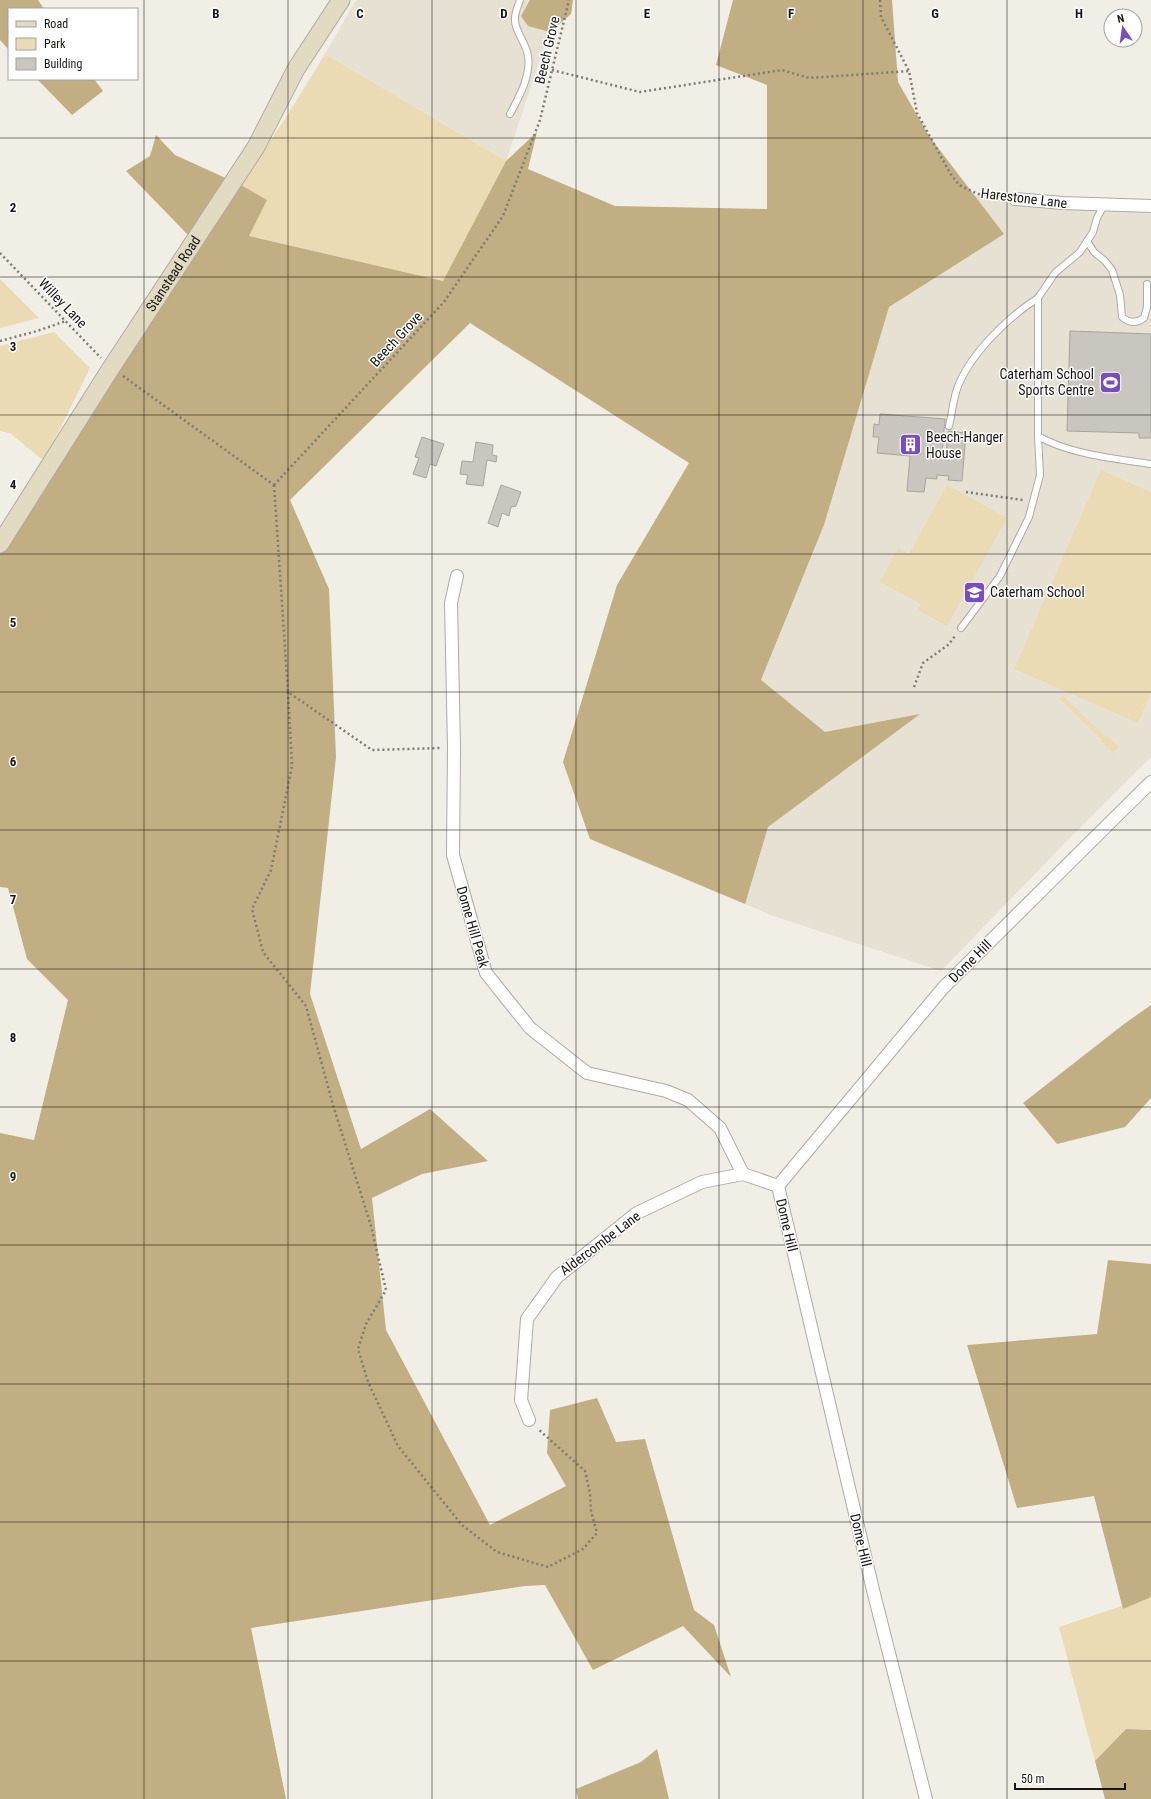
<svg xmlns="http://www.w3.org/2000/svg" width="1151" height="1799" viewBox="0 0 1151 1799" font-family="'Roboto Condensed',sans-serif">
  <style>
    .built { fill: #e7e1d3 }
    .green { fill: #ebdbb5 }
    .forest { fill: #c1ae82 }
    .building { fill: #c9c6bf; stroke: #a7a49d }
    .lines { fill: none; stroke-linecap: round; stroke-linejoin: round }
    .lane-casing { stroke: #aeaba4; stroke-width: 8 }
    .street-casing { stroke: #aeaba4; stroke-width: 14 }
    .secondary-casing { stroke: #aeaba4; stroke-width: 19 }
    .path { stroke: #7c7a75; stroke-width: 2.5; stroke-dasharray: 2 3; stroke-linecap: butt }
    .lane { stroke: #fff; stroke-width: 6 }
    .street { stroke: #fff; stroke-width: 12 }
    .secondary { stroke: #e3dac2; stroke-width: 17 }
    .grid { fill: none; stroke: #181714; stroke-width: 1; stroke-opacity: 0.55 }
    .labels { text-anchor: middle; stroke-width: 3; stroke-linejoin: round; paint-order: stroke }
    .street-label { font-size: 14px; fill: #181714; stroke: #fff }
    .poi-label { font-size: 14px; fill: #181714; stroke: #fff; text-anchor: start }
    .grid-label { font-size: 13px; text-anchor: middle; font-weight: bold; fill: #181714; stroke: #fff; stroke-width: 3; stroke-linejoin: round; paint-order: stroke }
  </style>
  <rect width="100%" height="100%" fill="#f1eee6"/>
  <g class="built">
    <path d="M356,0H560L506,161L325,54Z"/>
    <path d="M946,192L1082,210L1151,211V757L1060,848L941,971L770,915L745,904L761,680L824,525L799,445Z"/>
  </g>
  <g class="green">
    <path d="M325,54L506,161L443,281L249,236L241,185L290,111Z"/>
    <path d="M0,279L39,318L0,328Z"/>
    <path d="M54,332L90,368L44,461L10,433L0,431V346Z"/>
    <path d="M1101,470L1151,492V693L1138,723L1014,669Z"/>
    <path d="M947,485L1007,518L947,626L918,610L921,604L880,582L898,548L909,554Z"/>
    <path d="M1063,696L1105,736L1106,735L1119,747L1113,753L1101,741L1102,740L1060,699Z"/>
    <path d="M1151,1596V1730L1126,1729L1095,1761L1059,1627Z"/>
  </g>
  <g class="forest">
    <path d="M0,0H38L44,9H9V50L0,40Z"/>
    <path d="M530,0H573L571,14L550,32L528,26L521,16Z"/>
    <path d="M733,0H892L898,82L929,136L1004,234L889,307L824,525L761,680L825,732L920,714L768,827L745,904L590,839L563,762L617,585L689,463L470,323L290,500L329,589L336,757L310,994L361,1149L430,1109L488,1161L422,1174L372,1198L386,1330L490,1525L566,1486L547,1453L550,1410L597,1398L616,1442L645,1439L694,1610L714,1625L731,1677L683,1626L593,1670L545,1585L525,1586L251,1628L286,1799H0V1133L34,1140L68,1000L27,959L8,888L0,887V552L179,279L188,235L126,171L150,156L156,135L175,155L241,185L267,200L249,236L443,281L506,161L537,132L528,169L615,206L767,209V85L716,65Z"/>
    <path d="M37,79H94L103,91L72,115Z"/>
    <path d="M1151,1005V1098L1125,1127L1057,1144L1023,1103L1124,1024Z"/>
    <path d="M1108,1260L1151,1264V1597L1123,1609L1094,1496L1017,1508L967,1345L1097,1334Z"/>
    <path d="M1126,1729L1151,1730V1799H1105L1095,1761Z"/>
    <path d="M657,1749L669,1799H578L576,1789L641,1762Z"/>
  </g>
  <g class="building">
    <path d="M1070,331L1151,334V438H1139V433L1067,431Z"/>
    <path d="M880,414L945,419L942,454H946L948,431L966,433L962,481L948,480L949,476L937,475V479L926,478L924,492L907,491L910,456L877,453L879,437H873L874,424L879,425Z"/>
    <path d="M422,437L444,444L436,466L430,464L426,478L413,474L419,458L415,457Z"/>
    <path d="M476,442L493,445L492,455L497,456L496,462L487,460L483,486L466,484L468,475L460,474L462,461L473,462Z"/>
    <path d="M501,485L521,492L516,506L511,507L509,516L502,513L498,527L488,523Z"/>
  </g>
  <g class="lines">
    <defs>
      <g id="lane">
        <path d="M510,114C519,97 531,76 528,56C526,42 514,31 515,18C515,12 518,6 520,0"/>
        <path d="M1104,205L1097,218L1093,232L1080,252L1055,273L1038,298V436C1068,454 1117,459 1151,464"/>
        <path d="M1087,241L1094,252L1105,261L1112,270L1120,295L1122,317C1129,323 1136,324 1144,318L1147,307V284"/>
        <path d="M949,426C952,414 953,401 957,389C969,355 1008,317 1038,298"/>
        <path d="M961,628L1000,576L1029,517L1040,475L1038,436"/>
      </g>
      <g id="street">
        <path d="M1015,199L1063,203L1151,206"/>
        <path d="M457,576L451,603L454,748L453,855L486,973L530,1028L587,1073L666,1091L688,1100L720,1128L743,1174L778,1186"/>
        <path d="M529,1420L521,1400L527,1319L557,1277L637,1213L702,1182L743,1174"/>
        <path d="M926,1799L873,1590L778,1186L943,988L1151,782"/>
      </g>
      <g id="secondary">
        <path id="s1" d="M0,544L111,368L256,147L296,69L341,0"/>
      </g>
    </defs>
    <use href="#lane" class="lane-casing"/>
    <use href="#street" class="street-casing"/>
    <use href="#secondary" class="secondary-casing"/>
    <g class="path">
      <path d="M880,0L881,17L909,71L917,113L950,173L959,185L978,194L1003,197"/>
      <path d="M552,70L640,92L782,70L809,78L909,71"/>
      <path d="M0,253L101,358"/>
      <path d="M0,341L37,331L66,321"/>
      <path d="M123,376L274,485"/>
      <path d="M274,485L444,302L503,216L540,120L569,0"/>
      <path d="M274,485L288,692L372,750L441,748"/>
      <path d="M966,492L1023,500"/>
      <path d="M914,687L923,663L948,645L956,635"/>
      <path d="M288,692L292,766L271,870L252,909L263,952L306,1006L333,1105L371,1226L386,1290L366,1324L358,1349L368,1382L398,1446L462,1525L497,1552L548,1567L583,1549L597,1533L591,1511L590,1493L585,1471L538,1429"/>
    </g>
    <use href="#lane" class="lane"/>
    <use href="#street" class="street"/>
    <use href="#secondary" class="secondary"/>
  </g>
  <path class="grid" d="M144,0V1799M288,0V1799M432,0V1799M576,0V1799M719,0V1799M863,0V1799M1007,0V1799M0,138H1151M0,277H1151M0,415H1151M0,554H1151M0,692H1151M0,830H1151M0,969H1151M0,1107H1151M0,1245H1151M0,1384H1151M0,1522H1151M0,1661H1151"/>
  <defs>
    <symbol id="stadium-square" viewBox="-11 -11 22 22"><rect x="-9" y="-9" width="18" height="18" rx="4" fill="#7a4cc4" stroke="#fff"/><path d="M0-5a6.5 5 0 1 0 0 10a6.5 5 0 1 0 0-10ZM-3.5-1.8h7v3.6h-7Z" fill="#fff"/></symbol>
    <symbol id="building-square" viewBox="-11 -11 22 22"><rect x="-9" y="-9" width="18" height="18" rx="4" fill="#7a4cc4" stroke="#fff"/><path d="M-4-6H4V6H1V3H-1V6H-4ZM-2.5-4.3h1.7v1.8h-1.7ZM.8-4.3h1.7v1.8H.8ZM-2.5-1h1.7V.8h-1.7ZM.8-1h1.7V.8H.8Z" fill="#fff"/></symbol>
    <symbol id="school-square" viewBox="-11 -11 22 22"><rect x="-9" y="-9" width="18" height="18" rx="4" fill="#7a4cc4" stroke="#fff"/><path d="M0-5L7-2L0 1L-7-2ZM-4 1L0 2.5L4 1V4Q0 6-4 4Z" fill="#fff"/></symbol>
  </defs>
  <g fill-rule="evenodd">
    <use href="#stadium-square" x="1098" y="370" width="25" height="25"/>
    <use href="#building-square" x="898" y="432" width="25" height="25"/>
    <use href="#school-square" x="962" y="580" width="25" height="25"/>
  </g>
  <g class="labels">
    <g class="street-label">
      <text transform="translate(547 50) rotate(-77)" y="5">Beech Grove</text>
      <text transform="translate(1024 198) rotate(7)" y="5">Harestone Lane</text>
      <text dy="5" stroke="none"><textPath href="#s1" startOffset="321">Stanstead Road</textPath></text>
      <text transform="translate(63 303) rotate(46)" y="5">Willey Lane</text>
      <text transform="translate(396 339) rotate(-47)" y="5">Beech Grove</text>
      <text transform="translate(473 927) rotate(74)" y="5">Dome Hill Peak</text>
      <text transform="translate(970 961) rotate(-45)" y="5">Dome Hill</text>
      <text transform="translate(787 1225) rotate(77)" y="5">Dome Hill</text>
      <text transform="translate(600 1243) rotate(-37)" y="5">Aldercombe Lane</text>
      <text transform="translate(861 1540) rotate(77)" y="5">Dome Hill</text>
    </g>
    <g class="poi-label">
      <text x="1094" y="379" text-anchor="end">Caterham School<tspan x="1094" dy="16">Sports Centre</tspan></text>
      <text x="926" y="442">Beech-Hanger<tspan x="926" dy="16">House</tspan></text>
      <text x="990" y="597">Caterham School</text>
    </g>
  </g>
  <g class="grid-label">
    <text x="216" y="18">B</text>
    <text x="360" y="18">C</text>
    <text x="504" y="18">D</text>
    <text x="647" y="18">E</text>
    <text x="791" y="18">F</text>
    <text x="935" y="18">G</text>
    <text x="1079" y="18">H</text>
    <text x="13" y="212">2</text>
    <text x="13" y="351">3</text>
    <text x="13" y="489">4</text>
    <text x="13" y="627">5</text>
    <text x="13" y="766">6</text>
    <text x="13" y="904">7</text>
    <text x="13" y="1042">8</text>
    <text x="13" y="1181">9</text>
  </g>
  <rect x="8" y="8" width="130" height="72" fill="#ffffff" stroke="#a3a2a1"/>
  <rect x="16" y="21" width="20" height="6" fill="#e3dac2" stroke="#a3a2a1"/>
  <text x="44" y="28" font-size="12" fill="#181714">Road</text>
  <rect x="16" y="38" width="20" height="12" fill="#ebdbb5" stroke="#a3a2a1"/>
  <text x="44" y="48" font-size="12" fill="#181714">Park</text>
  <rect x="16" y="58" width="20" height="12" fill="#c9c6bf" stroke="#a3a2a1"/>
  <text x="44" y="68" font-size="12" fill="#181714">Building</text>
  <g transform="translate(1123 28) rotate(347)"><circle r="19" fill="#ffffff" stroke="#a3a2a1"/>
  <path d="M0-3L7 15L0 10L-7 15Z" fill="#7a4cc4"/>
  <text y="-6" font-size="11" font-weight="bold" text-anchor="middle" fill="#181714">N</text>
  </g>
  <path d="M1015 1783v6h110v-6" fill="none" stroke="#181714" stroke-width="2"/>
  <text x="1021" y="1783" font-size="12" fill="#181714" stroke="#ffffff" stroke-width="3" paint-order="stroke">50 m</text>
</svg>
